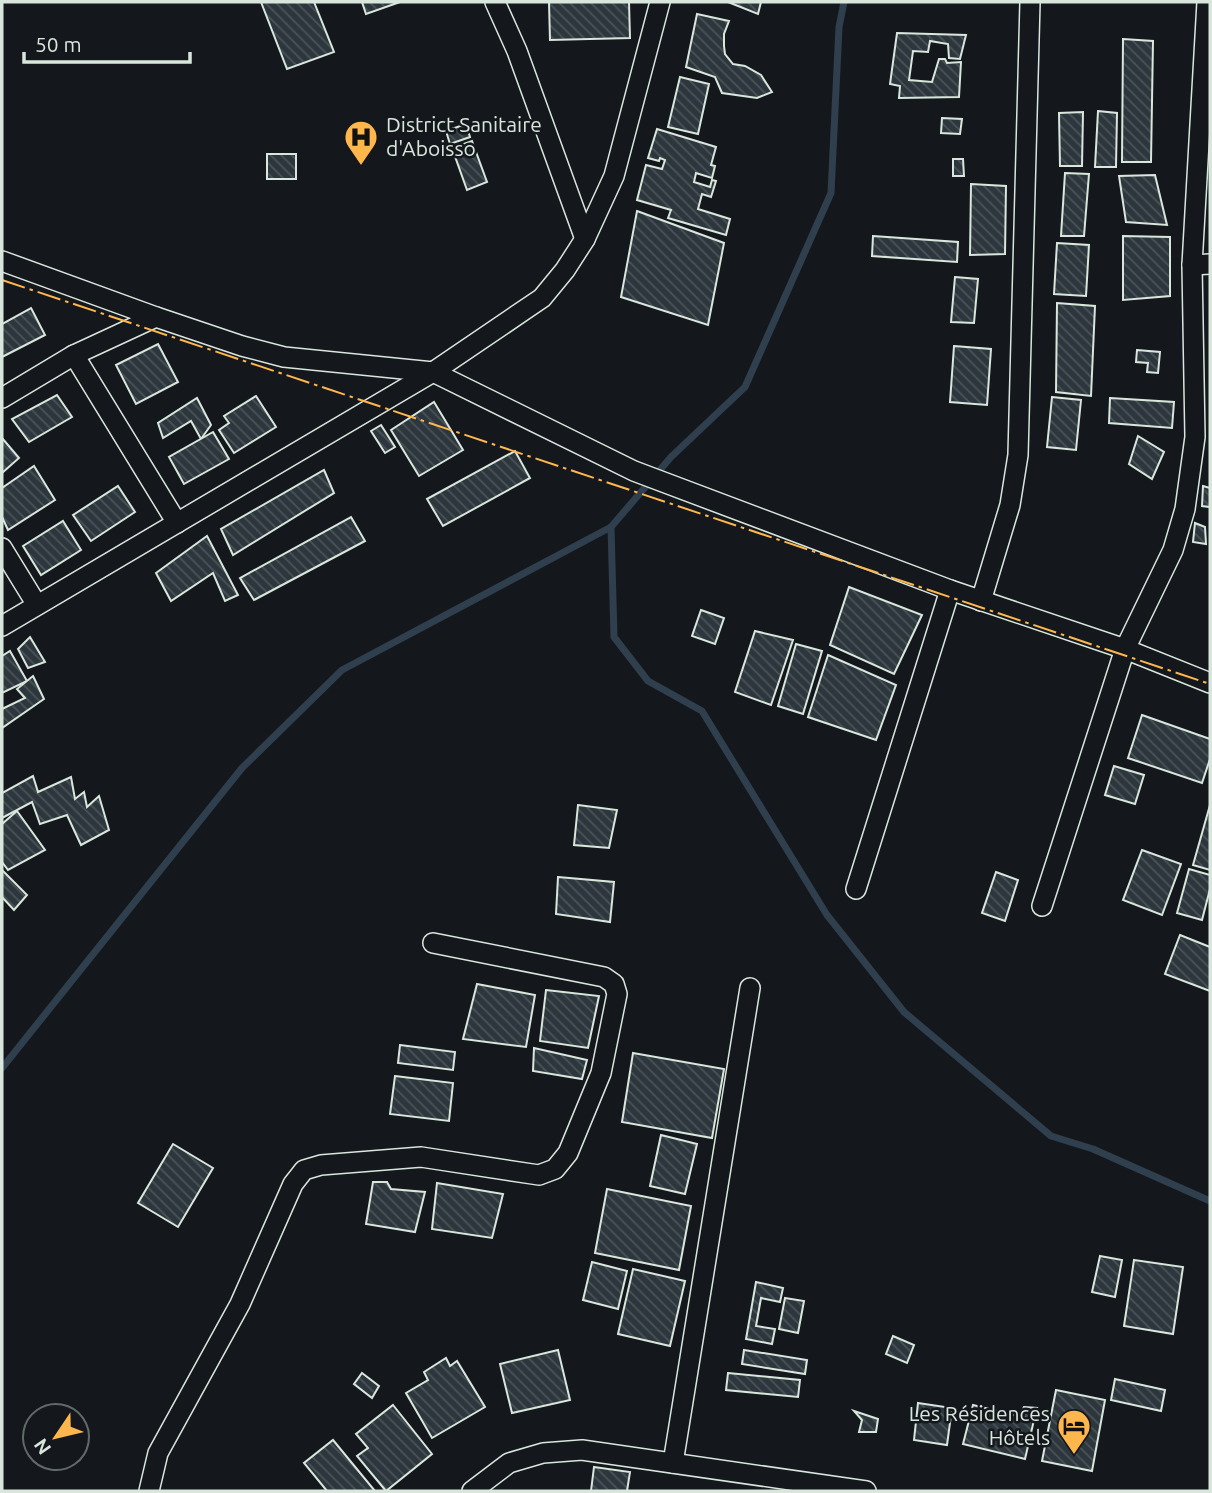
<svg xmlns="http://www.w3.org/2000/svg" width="1212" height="1493" viewBox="0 0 1212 1493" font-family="Ubuntu,sans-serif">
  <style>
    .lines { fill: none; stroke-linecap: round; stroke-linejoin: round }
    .stream { stroke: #2f3f4d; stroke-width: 7 }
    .building { fill: url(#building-back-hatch); stroke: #d8e6dc; stroke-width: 2 }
    .minor-casing { stroke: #d8e6dc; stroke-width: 22 }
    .minor { stroke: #14181c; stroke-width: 19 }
    .power { stroke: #ffb74d; stroke-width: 2; stroke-dasharray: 24 5 3.5 5; stroke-linecap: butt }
    .labels { text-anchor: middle; stroke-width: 5; stroke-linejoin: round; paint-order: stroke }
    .poi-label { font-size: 21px; fill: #d8e6dc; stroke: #14181c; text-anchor: start }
  </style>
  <defs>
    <pattern id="building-back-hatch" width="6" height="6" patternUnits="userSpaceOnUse" patternTransform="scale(1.75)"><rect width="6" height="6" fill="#2c363c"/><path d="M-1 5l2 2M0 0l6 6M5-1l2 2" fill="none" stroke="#4a5358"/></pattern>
  </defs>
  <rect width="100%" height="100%" fill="#14181c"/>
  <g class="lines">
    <g class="stream">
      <path d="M611,527L614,637L648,681L702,711L827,915L904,1012L1051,1136L1093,1149L1210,1201"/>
      <path d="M2,1068L242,768L342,670L611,527L671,457L745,387L831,193L839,27L844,2"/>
    </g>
  </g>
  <g class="building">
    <path d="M261,2H314L334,52L287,69Z"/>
    <path d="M362,2H400L366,14Z"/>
    <path d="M549,2H629L630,38L550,40Z"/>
    <path d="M728,2H761L758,14Z"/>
    <path d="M697,14L729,21L724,34V46L725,54L733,64L745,66L761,75L772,92L757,98L722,93L715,77L686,67Z"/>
    <path d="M897,33L966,35L960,59L949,58L948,44L930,41L928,52L913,51L909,80L932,82L939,59H945L947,63L961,62L959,97L899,98L900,86L890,84Z"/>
    <path d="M1123,39L1153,41L1151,162H1122Z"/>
    <path d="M680,77L709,84L698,134L668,127Z"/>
    <path d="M1098,111L1117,113L1116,167H1095Z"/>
    <path d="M1083,112L1082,166H1060L1059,113Z"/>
    <path d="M942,118L962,119L960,134L941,133Z"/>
    <path d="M466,124L470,137L450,144L446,131Z"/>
    <path d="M657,129L716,147L711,165L715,166L712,178L696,173L694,182L710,187L712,180L716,181L711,197L702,194L698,209L730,219L726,235L668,218L671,210L637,200L646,165L662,169L665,160L660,158L659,161L648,158Z"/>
    <path d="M472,141L487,182L467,190L452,148Z"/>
    <rect x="267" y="154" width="29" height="25"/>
    <path d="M953,159H963L964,176H953Z"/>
    <path d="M1065,173L1089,174L1084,236H1061Z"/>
    <path d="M1155,175L1167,225L1126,222L1119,176Z"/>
    <path d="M971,184L1006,186L1005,254L970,255Z"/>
    <path d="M637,211L724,243L708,325L621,297Z"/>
    <path d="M873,236L958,242L957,262L872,256Z"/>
    <path d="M1123,236L1170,237V296L1123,300Z"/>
    <path d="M1057,243L1089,245L1086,296L1054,294Z"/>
    <path d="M955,277L978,279L974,323L951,322Z"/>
    <path d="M1057,303L1095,306L1091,396L1056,392Z"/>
    <path d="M31,308L45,335L2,357V324Z"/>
    <path d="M158,344L178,382L136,404L116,365Z"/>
    <path d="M954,346L991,349L987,405L950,402Z"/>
    <path d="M1137,350L1160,352L1158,373L1147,372L1148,363L1136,362Z"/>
    <path d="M57,395L72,417L29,442L12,419Z"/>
    <path d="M256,396L276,427L234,453L219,430L229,423L224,416Z"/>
    <path d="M1052,397L1081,400L1076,450L1047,447Z"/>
    <path d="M197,398L211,425L201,439L191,421L163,438L158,423Z"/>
    <path d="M1110,398L1174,402L1172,428L1109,423Z"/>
    <path d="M434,402L463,450L419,476L391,430Z"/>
    <path d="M381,425L395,447L385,453L371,431Z"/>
    <path d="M213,432L229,459L184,484L169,457Z"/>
    <path d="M1138,436L1164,452L1152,479L1129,464Z"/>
    <path d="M2,438L19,458L2,473Z"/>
    <path d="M515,451L530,478L443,526L427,499Z"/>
    <path d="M34,466L55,500L8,530L2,517V488Z"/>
    <path d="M324,470L334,493L233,555L221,529Z"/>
    <path d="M118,486L135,512L91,541L73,515Z"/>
    <path d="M1203,486L1210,488V507L1202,506Z"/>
    <path d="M351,517L365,541L254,600L240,578Z"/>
    <path d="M63,521L81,550L41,575L23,546Z"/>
    <path d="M1195,523L1205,527L1206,544L1193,542Z"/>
    <path d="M207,536L238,595L225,601L213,573L171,601L156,573Z"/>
    <path d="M849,587L922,615L894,674L830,645Z"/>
    <path d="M701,610L724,618L715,644L692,636Z"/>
    <path d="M755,631L793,640L771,705L735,692Z"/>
    <path d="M30,637L45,662L28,668L18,649Z"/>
    <path d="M796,644L822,651L803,714L778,706Z"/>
    <path d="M10,651L27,681L2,693V656Z"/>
    <path d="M828,655L896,685L876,740L808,717Z"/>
    <path d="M33,676L44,699L2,728V709L25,698L17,689Z"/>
    <path d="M1142,715L1210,739V759L1202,783L1128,758Z"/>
    <path d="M1114,766L1144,775L1135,804L1105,795Z"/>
    <path d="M33,776L38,792L71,777L75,799L84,792L87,807L99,796L109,830L81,845L67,815L40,824L32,802L2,818V793Z"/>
    <path d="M578,805L617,810L609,848L574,845Z"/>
    <path d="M1210,805V870L1193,865Z"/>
    <path d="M17,811L45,850L8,870L2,862V824Z"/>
    <path d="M1142,850L1181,864L1162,915L1123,900Z"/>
    <path d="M1189,869L1210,875V889L1202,920L1177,913Z"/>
    <path d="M2,870L27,895L14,910L2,897Z"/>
    <path d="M996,872L1018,880L1005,921L982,913Z"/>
    <path d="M558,877L614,882L610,922L556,914Z"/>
    <path d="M1180,935L1210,947V991L1165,974Z"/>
    <path d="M477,984L535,995L526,1047L463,1039Z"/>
    <path d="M546,990L599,996L588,1048L540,1041Z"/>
    <path d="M400,1045L455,1052L453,1070L398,1063Z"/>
    <path d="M534,1048L587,1060L582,1079L533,1071Z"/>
    <path d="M633,1053L724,1069L712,1138L622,1122Z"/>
    <path d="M395,1076L453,1083L449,1121L390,1114Z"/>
    <path d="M661,1135L697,1144L685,1194L650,1186Z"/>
    <path d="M173,1144L213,1168L178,1227L138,1203Z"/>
    <path d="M373,1182H387L391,1189L425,1192L415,1232L366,1224Z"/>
    <path d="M437,1183L503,1194L492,1238L432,1229Z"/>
    <path d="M607,1189L691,1206L679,1270L595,1253Z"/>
    <path d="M1100,1256L1122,1260L1115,1297L1092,1292Z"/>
    <path d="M1134,1260L1183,1267L1173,1334L1124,1326Z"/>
    <path d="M592,1262L627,1271L618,1309L583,1300Z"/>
    <path d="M633,1269L685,1281L670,1346L618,1334Z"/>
    <path d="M756,1282L783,1288L780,1302L761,1298L756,1326L775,1329L772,1344L746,1339Z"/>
    <path d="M785,1298L804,1301L798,1333L779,1329Z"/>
    <path d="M893,1336L914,1345L907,1363L886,1354Z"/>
    <path d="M558,1350L570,1400L512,1413L500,1364Z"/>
    <path d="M744,1350L807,1360L805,1374L742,1364Z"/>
    <path d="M446,1358L450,1366L457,1361L485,1407L432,1438L406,1393L428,1380L424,1372Z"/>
    <path d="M362,1373L379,1386L372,1398L354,1384Z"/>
    <path d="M728,1373L800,1380L798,1397L726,1390Z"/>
    <path d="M1115,1379L1165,1390L1161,1411L1111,1400Z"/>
    <path d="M1056,1390L1105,1400L1092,1471L1042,1461Z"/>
    <path d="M918,1403L952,1408L947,1445L914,1440Z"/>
    <path d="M393,1405L432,1454L386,1491L357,1456L368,1448L356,1434Z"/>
    <path d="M973,1405L1034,1420L1025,1459L963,1444Z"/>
    <path d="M1024,1407L1037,1408L1034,1420L1019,1416Z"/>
    <path d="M854,1411L878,1419L876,1432H859L862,1420Z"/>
    <path d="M333,1440L375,1491H327L304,1463Z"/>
    <path d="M594,1467L630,1472L627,1491H591Z"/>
  </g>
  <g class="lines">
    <defs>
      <g id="minor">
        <path d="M495,2L517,51L585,239"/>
        <path d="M2,261L156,317L242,346L284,357L433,372L634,471L950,590L1125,649L1210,683"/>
        <path d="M1192,265L1210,264"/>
        <path d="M74,355L177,523"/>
        <path d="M2,398L74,355L156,317"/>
        <path d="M2,548L37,605"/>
        <path d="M981,601L1010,505L1018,455L1030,2"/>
        <path d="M2,626L433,372L542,298L565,270L585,239L614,176L660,2"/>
        <path d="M856,889L950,590"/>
        <path d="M1042,906L1125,649L1173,550L1185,509L1195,437L1192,265L1207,2"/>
        <path d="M673,1463L750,988"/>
        <path d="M149,1491L158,1453L240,1304L293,1184L304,1170L321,1165L421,1157L539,1175L555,1169L568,1153L601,1073L617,994L614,984L604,977L433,943"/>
        <path d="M472,1491L509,1463L543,1453L582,1450L866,1491"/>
      </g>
    </defs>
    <use href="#minor" class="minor-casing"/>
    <use href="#minor" class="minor"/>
    <path class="power" d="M2,280L1210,684"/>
  </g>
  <defs>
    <symbol id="hospital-pin" viewBox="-11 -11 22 30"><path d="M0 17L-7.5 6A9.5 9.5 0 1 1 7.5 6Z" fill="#ffb74d" stroke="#14181c"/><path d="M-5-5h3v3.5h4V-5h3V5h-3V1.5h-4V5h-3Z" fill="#111"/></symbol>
    <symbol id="hotel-pin" viewBox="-11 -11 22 30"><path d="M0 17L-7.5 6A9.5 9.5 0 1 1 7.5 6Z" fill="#ffb74d" stroke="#14181c"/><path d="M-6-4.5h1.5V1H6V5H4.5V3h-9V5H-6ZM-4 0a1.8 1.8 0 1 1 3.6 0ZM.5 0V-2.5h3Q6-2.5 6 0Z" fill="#111"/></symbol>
  </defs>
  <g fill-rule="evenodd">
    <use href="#hospital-pin" x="342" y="118" width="38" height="52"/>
    <use href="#hotel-pin" x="1055" y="1407" width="38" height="52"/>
  </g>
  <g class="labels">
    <g class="poi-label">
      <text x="386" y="132">District Sanitaire<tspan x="386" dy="24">d'Aboisso</tspan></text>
      <text x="1050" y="1421" text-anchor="end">Les Résidences<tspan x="1050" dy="24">Hôtels</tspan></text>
    </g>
  </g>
  <rect width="1212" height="1493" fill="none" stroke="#d8e6dc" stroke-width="7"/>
  <g transform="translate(56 1437) rotate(235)"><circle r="33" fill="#14181c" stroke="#626a69" stroke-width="2"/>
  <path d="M0-5L12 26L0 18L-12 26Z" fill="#ffb74d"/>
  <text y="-10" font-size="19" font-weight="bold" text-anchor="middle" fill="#d8e6dc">N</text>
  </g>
  <path d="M24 52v10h166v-10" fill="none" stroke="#d8e6dc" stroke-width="3.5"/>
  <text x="35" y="52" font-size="21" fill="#d8e6dc" stroke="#14181c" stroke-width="5" paint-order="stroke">50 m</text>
</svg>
